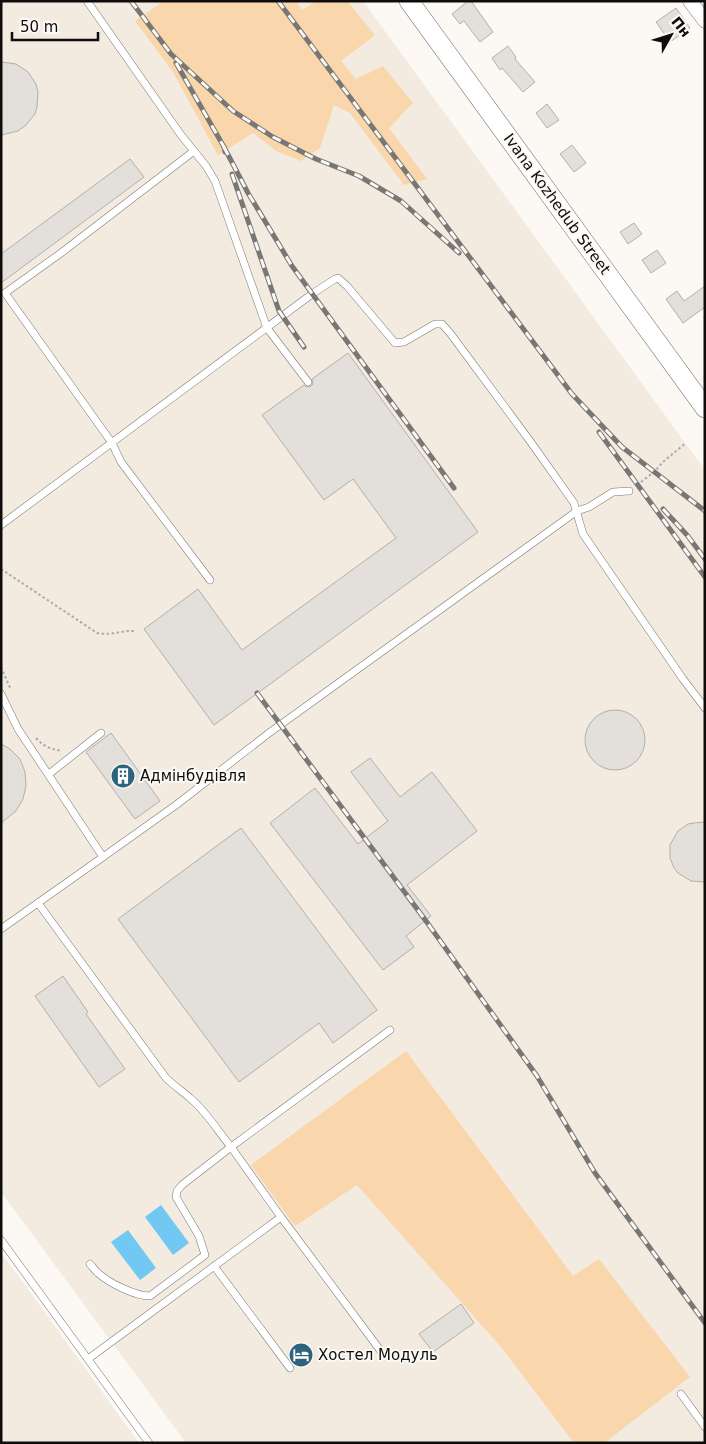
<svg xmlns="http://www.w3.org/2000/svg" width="706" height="1444" viewBox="0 0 706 1444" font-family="'DejaVu Sans',sans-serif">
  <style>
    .built { fill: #f3eae0 }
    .green { fill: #f9d6ab }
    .water { fill: #71c8f3 }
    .building { fill: #e3dfdb; stroke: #b3b0ab }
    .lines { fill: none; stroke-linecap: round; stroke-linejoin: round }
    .lane-casing { stroke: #7b7874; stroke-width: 8 }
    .street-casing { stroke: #7b7874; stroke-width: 15 }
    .secondary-casing { stroke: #7b7874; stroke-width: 20 }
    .path { stroke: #adaaa7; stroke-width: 2; stroke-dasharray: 2.5 2.5; stroke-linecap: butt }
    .lane { stroke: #fff; stroke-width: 7 }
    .street { stroke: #fff; stroke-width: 14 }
    .secondary { stroke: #fff; stroke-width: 19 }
    .rail-casing { stroke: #797774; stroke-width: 5 }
    .rail { stroke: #fcf9f4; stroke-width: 3; stroke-dasharray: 9; stroke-linecap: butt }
    .labels { text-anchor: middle; stroke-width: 4; stroke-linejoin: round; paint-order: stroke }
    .street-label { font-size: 15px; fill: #0e0d0c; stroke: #fcf9f4 }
    .poi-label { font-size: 15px; fill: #0e0d0c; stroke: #fcf9f4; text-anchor: start }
  </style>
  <rect width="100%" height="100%" fill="#fcf9f4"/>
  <g class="built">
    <path d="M1,1H363L705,470V1443H186L1,1192Z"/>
    <path d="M1,1253L25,1285L139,1443H1Z"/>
  </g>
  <g class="green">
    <path d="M164,1H296L302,10L317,1H347L375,35L341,61L356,79L383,66L413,103L389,128L427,179L404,185L350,113L334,105L320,148L301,161L276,151L253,133L218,155L173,72L135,21Z"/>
    <path d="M406,1051L573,1276L599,1259L690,1377L604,1443H574L502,1348L357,1185L295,1226L251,1165Z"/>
  </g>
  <g class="water">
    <path d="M161,1205L189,1243L173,1255L145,1217Z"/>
    <path d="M128,1230L156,1268L140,1280L111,1242Z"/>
  </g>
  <g class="building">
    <path d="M468,1H471L493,32L480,42L464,21L460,24L452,14Z"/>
    <path d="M676,8L690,28L670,42L656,22Z"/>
    <path d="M508,46L516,57L515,59L535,82L523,92L502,68L500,70L492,58Z"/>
    <path d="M1,62L16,64L28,72L36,84L38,92L37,107L35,114L26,125L18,131L1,135Z"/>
    <path d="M547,104L559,120L547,128L536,113Z"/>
    <path d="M572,145L586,163L574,172L560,154Z"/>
    <path d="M130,159L144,177L1,283V254Z"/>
    <path d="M634,223L642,234L628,244L620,232Z"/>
    <path d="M657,250L666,263L651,273L642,260Z"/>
    <path d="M705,286V307L683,323L666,299L677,291L684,301Z"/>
    <path d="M348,353L478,532L214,725L144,629L198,589L242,650L396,538L353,479L324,500L262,415L304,385L306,387L311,386L313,384L312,379Z"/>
    <circle cx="615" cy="740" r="30"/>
    <path d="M111,733L160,801L135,819L86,752Z"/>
    <path d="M1,744L10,749L20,759L25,772L26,786L23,799L16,811L1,823Z"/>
    <path d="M370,758L400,797L432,772L477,831L407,885L431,916L406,936L414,947L383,970L270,823L315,788L358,844L388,821L351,772Z"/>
    <path d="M705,822V882L691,881L678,873L674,868L670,858V845L678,831L688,824L694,823Z"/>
    <path d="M241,828L377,1010L333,1043L319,1023L239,1082L118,919Z"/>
    <path d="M63,976L88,1012L86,1014L125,1069L99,1087L35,996Z"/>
    <path d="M461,1304L474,1323L433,1352L419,1334Z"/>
  </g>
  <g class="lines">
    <defs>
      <g id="lane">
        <path d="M87,1L181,135L206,166L215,181L267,328L308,382"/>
        <path d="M194,151L61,253L5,293L112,443L121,462L210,580"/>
        <path d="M1,525L312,294L335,279L338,278L347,286L395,343L404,342L435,324H442L450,333L530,441L574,503L583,534L683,679L705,708"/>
        <path d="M1,694L18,729L103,857L1,929"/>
        <path d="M49,774L101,733"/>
        <path d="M103,857L176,805L269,733L577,511L589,507L613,492L629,491"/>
        <path d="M38,903L166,1078C173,1085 182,1091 190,1098C206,1111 218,1131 231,1147L182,1185L177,1191L176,1197L199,1236L205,1255L150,1296C135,1296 109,1283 98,1273C95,1271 93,1267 90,1264"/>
        <path d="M281,1217L231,1147L390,1030"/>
        <path d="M1,1240L149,1443"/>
        <path d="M214,1266L290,1368"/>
        <path d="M88,1359L281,1217L380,1350"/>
        <path d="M681,1394L705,1427"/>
      </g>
      <path id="street" d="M690,1L705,21"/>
      <path id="secondary" d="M409,1L705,408"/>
    </defs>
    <use href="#lane" class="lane-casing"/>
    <use href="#street" class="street-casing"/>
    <use href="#secondary" class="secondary-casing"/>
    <g class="path">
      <path d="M637,485L654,472L664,461L686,443"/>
      <path d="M1,569L97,633C110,636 122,630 135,631"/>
      <path d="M1,667L11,690"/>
      <path d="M36,738C44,747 51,749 62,751"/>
    </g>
    <use href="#lane" class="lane"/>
    <use href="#street" class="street"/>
    <use href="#secondary" class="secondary"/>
    <defs>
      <g id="rail">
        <path d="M131,1L171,54L233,111L273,137L316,159L359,176L401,201L459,253"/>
        <path d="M278,1L572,394L622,447L705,511"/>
        <path d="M176,63L224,147L225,152"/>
        <path d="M224,147L248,193L292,266L454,488"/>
        <path d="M232,174L279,311L304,347"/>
        <path d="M599,432L705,577"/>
        <path d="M663,509L687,535L705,559"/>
        <path d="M257,693L426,921L537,1076L595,1173L705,1323"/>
      </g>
    </defs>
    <use href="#rail" class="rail-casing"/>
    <use href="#rail" class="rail"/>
  </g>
  <defs>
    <symbol id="building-disc" viewBox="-11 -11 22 22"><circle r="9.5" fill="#2c647e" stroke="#fcf9f4"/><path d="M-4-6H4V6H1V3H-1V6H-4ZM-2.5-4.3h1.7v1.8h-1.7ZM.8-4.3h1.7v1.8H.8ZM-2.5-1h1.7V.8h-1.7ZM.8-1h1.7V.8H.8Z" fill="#fff"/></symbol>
    <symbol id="hotel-disc" viewBox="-11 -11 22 22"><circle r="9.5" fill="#2c647e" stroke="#fcf9f4"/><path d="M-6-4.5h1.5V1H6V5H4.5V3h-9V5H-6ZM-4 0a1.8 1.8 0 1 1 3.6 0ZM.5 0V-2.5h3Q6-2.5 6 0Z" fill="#fff"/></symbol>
  </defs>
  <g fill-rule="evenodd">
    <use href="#building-disc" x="109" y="762" width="28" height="28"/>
    <use href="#hotel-disc" x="287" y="1341" width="28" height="28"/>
  </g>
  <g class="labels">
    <g class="street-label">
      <text transform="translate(557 204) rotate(54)" y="5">Ivana Kozhedub Street</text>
    </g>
    <g class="poi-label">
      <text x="140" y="781">Адмінбудівля</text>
      <text x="318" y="1360">Хостел Модуль</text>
    </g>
  </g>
  <rect width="706" height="1444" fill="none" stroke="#0e0d0c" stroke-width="5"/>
  <g transform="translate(671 35) rotate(51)" stroke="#fcf9f4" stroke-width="4" paint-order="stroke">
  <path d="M0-4L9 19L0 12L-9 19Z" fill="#0e0d0c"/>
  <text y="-8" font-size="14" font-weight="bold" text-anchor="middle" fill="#0e0d0c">Пн</text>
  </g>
  <path d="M12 32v8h86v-8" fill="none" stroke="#0e0d0c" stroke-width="2.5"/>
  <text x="20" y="32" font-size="15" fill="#0e0d0c" stroke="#fcf9f4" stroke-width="4" paint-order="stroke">50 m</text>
</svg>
